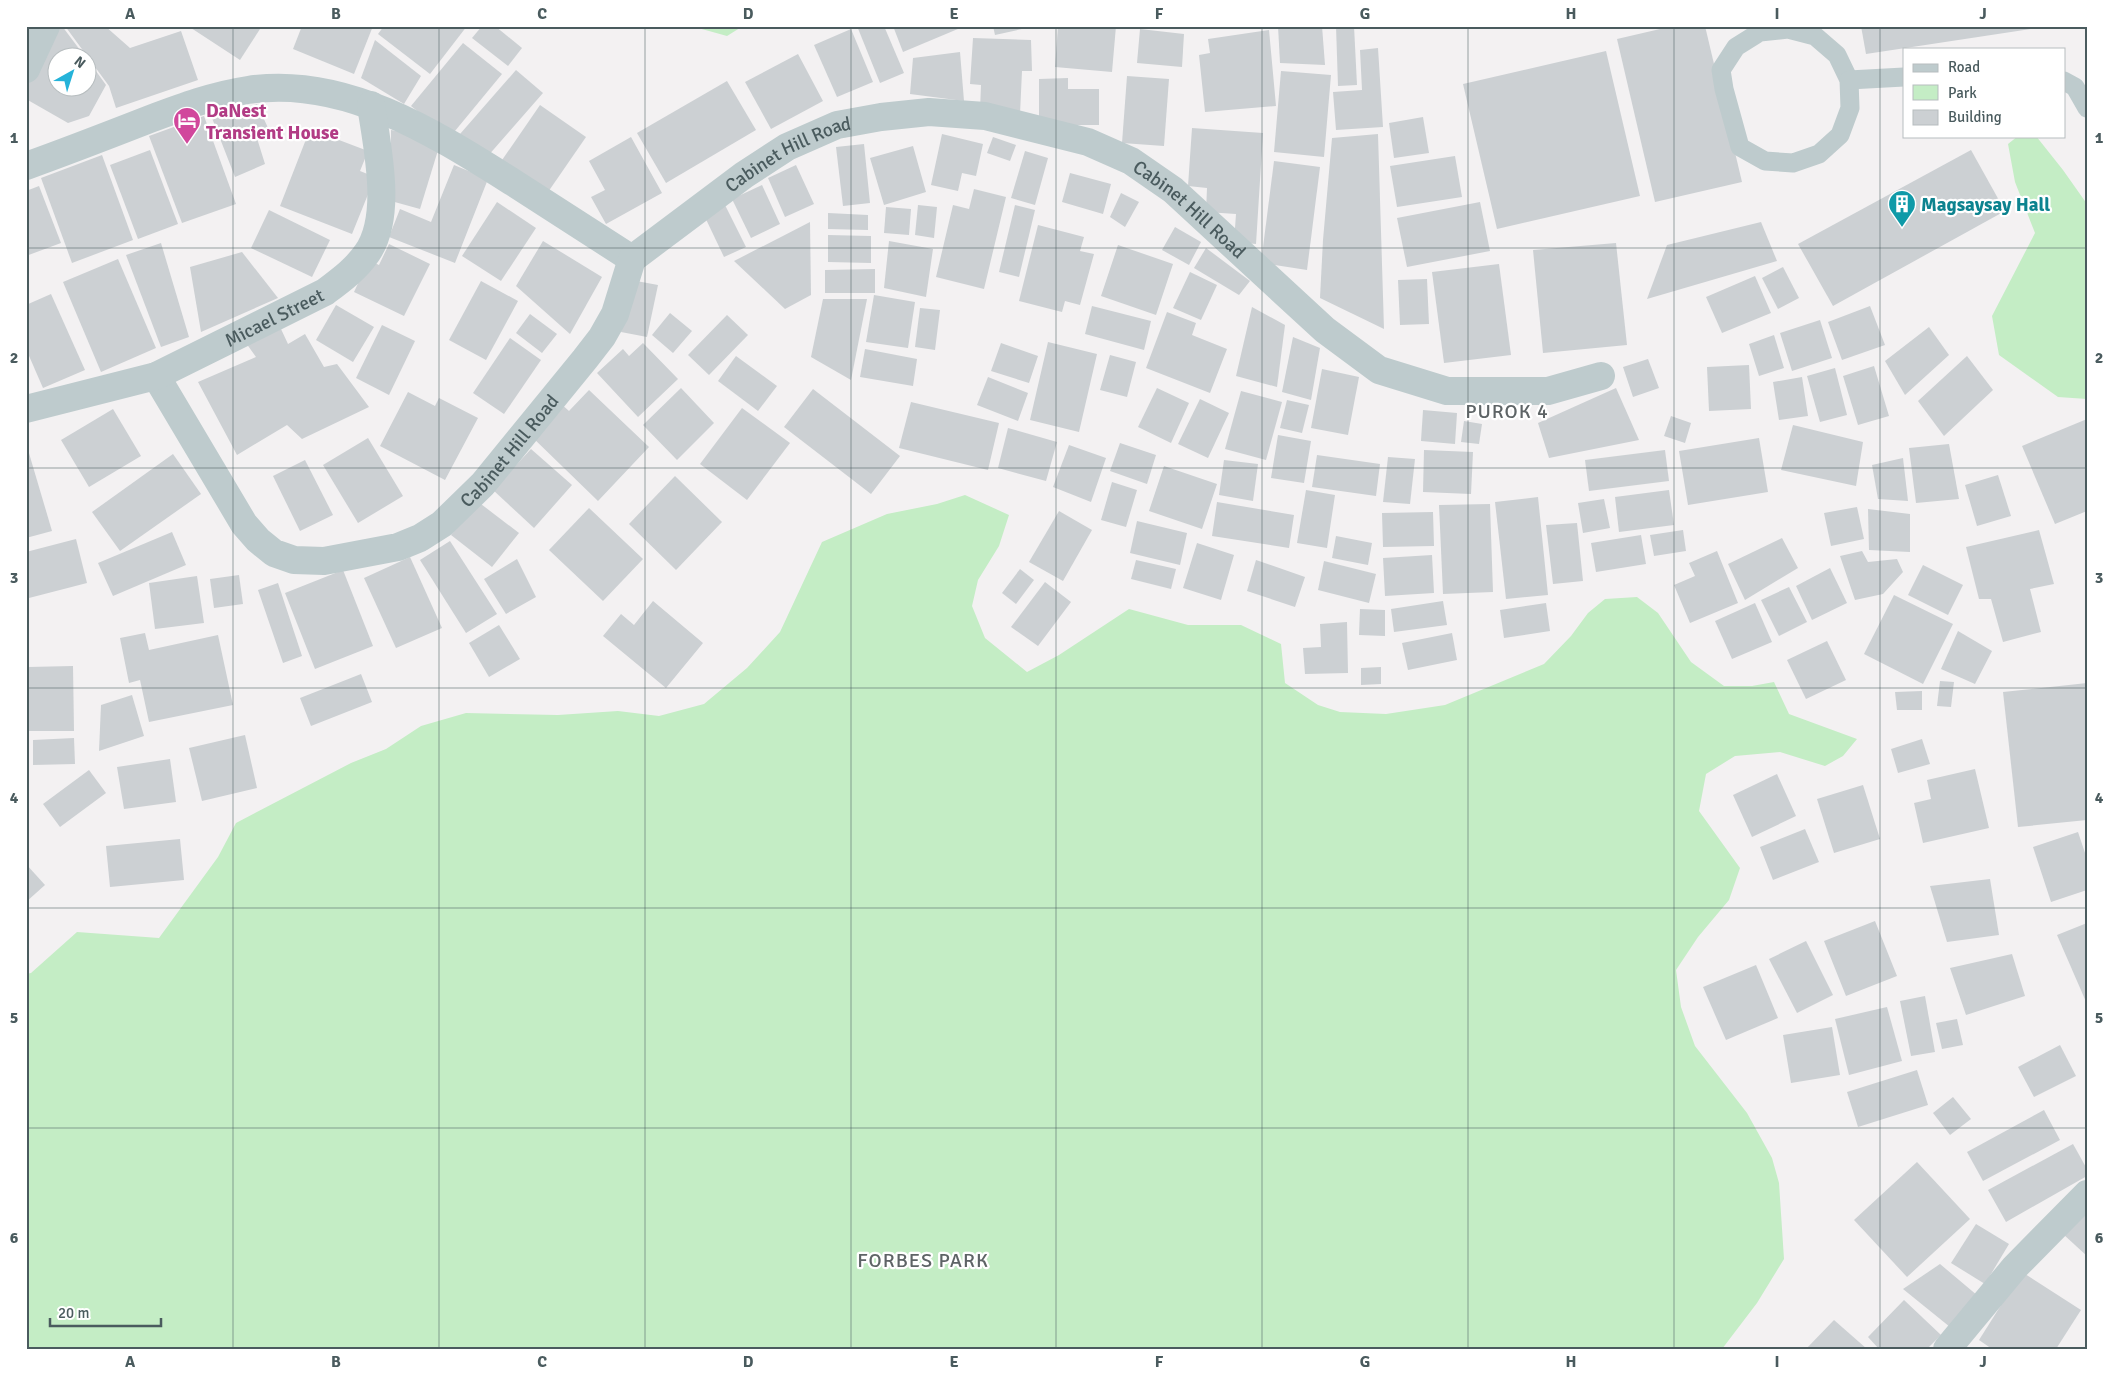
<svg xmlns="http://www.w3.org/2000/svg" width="2113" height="1375" viewBox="0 0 2113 1375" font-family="Signika,sans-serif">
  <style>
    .green { fill: #c4edc5 }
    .building { fill: #ccd0d3 }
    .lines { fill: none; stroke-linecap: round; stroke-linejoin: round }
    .service { stroke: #becbcd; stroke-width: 19 }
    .minor { stroke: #becbcd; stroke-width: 28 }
    .grid { fill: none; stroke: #4a5b5e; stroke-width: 1; stroke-opacity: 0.55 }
    .labels { text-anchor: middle; stroke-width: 4.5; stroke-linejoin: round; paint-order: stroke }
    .hotel-label { font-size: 19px; font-weight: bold; fill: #b23c85; stroke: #fff; text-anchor: start }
    .street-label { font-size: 19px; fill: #4a5b5e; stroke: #fff }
    .culture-label { font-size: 19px; font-weight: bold; fill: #0d838f; stroke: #fff; text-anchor: start }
    .neighbourhood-label { font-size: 20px; letter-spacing: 1px; fill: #5e6466; stroke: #fff }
    .neatline { fill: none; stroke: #4a5b5e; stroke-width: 2 }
    .grid-label { font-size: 16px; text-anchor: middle; font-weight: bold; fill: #4a5b5e }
  </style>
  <rect width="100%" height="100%" fill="#f3f1f2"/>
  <g class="green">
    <path d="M691,26H743L727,36Z"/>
    <path d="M2018,136H2036L2063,170L2087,204V399L2058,397L1999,355L1992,316L2035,233L2015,182L2008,144Z"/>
    <path d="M965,495L1009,515L999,546L978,580L972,606L985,638L1027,672L1059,655L1129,609L1188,625H1241L1281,644L1285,683L1318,705L1340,712L1386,714L1445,705L1544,664L1571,636L1588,613L1605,599L1637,597L1658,613L1691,662L1724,686H1752L1774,682L1789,714L1857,739L1843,756L1825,766L1780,752L1735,756L1706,774L1699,811L1740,868L1729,900L1698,937L1676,970L1681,1007L1695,1046L1747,1113L1772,1158L1779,1183L1784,1259L1757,1303L1722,1349H26V974L31,973L77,932L159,938L218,857L236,823L351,763L386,749L421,726L466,713L558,715L618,711L659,716L704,704L747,668L780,632L822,542L887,514L937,504Z"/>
  </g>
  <g class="building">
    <path d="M53,26H62L86,58H58V88H88V60L106,85L89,116L68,123L26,99V75Z"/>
    <path d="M65,26H105L130,48L181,31L198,80L116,108L109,86Z"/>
    <path d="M188,26H262L240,60Z"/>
    <path d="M302,26H373L354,74L293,49Z"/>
    <path d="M384,26H467L430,74L378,34Z"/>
    <path d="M482,26H495L522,48L508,66L472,38Z"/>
    <path d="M857,26H884L904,73L880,83Z"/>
    <path d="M893,26H965L903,52Z"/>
    <path d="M993,26H1031V27L995,35Z"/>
    <path d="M1058,26H1116L1112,72L1055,67Z"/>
    <path d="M1278,26H1322L1325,65L1280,63Z"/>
    <path d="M1336,26H1354L1357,85L1338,86Z"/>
    <path d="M1673,26H1705L1742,182L1655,202L1617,39Z"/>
    <path d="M1861,26H2043L2044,27L1866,54Z"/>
    <path d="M851,29L873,82L837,97L814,45Z"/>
    <path d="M1140,29L1184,34L1182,67L1137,63Z"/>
    <path d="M1269,30L1276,106L1205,112L1199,55L1210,53L1208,39Z"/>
    <path d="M973,38L1031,40L1032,71H1022L1020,114L980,110L981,85L970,84Z"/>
    <path d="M375,40L421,76L404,104L361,78Z"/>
    <path d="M463,43L502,74L450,137L411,106Z"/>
    <path d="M1378,48L1383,127L1336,130L1333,92L1362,90L1360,50Z"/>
    <path d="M1606,51L1640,196L1497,229L1463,84Z"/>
    <path d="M960,52L964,101L910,94L913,58Z"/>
    <path d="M798,54L823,101L771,129L745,82Z"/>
    <path d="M516,70L543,93L487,157L460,134Z"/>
    <path d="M1281,71L1331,75L1324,157L1274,152Z"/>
    <path d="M1127,76L1169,79L1164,146L1122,143Z"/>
    <path d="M1068,78V89H1099V125H1039V79Z"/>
    <path d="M727,81L756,130L666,183L637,133Z"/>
    <path d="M257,104L269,130L256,135L265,164L235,177L212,118Z"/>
    <path d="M540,105L586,137L546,195L500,163Z"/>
    <path d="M204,116L236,204L182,223L149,136Z"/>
    <path d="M1423,117L1429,153L1394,158L1389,123Z"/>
    <path d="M1192,128L1263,133L1256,244L1234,242L1236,214L1206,212L1207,188L1188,186Z"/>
    <path d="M310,129L368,151L360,171L375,177L352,234L280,206Z"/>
    <path d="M391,130L417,135L439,147L420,209L391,201Z"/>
    <path d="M942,134L983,144L976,176L962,173L958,191L931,185Z"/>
    <path d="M1378,134L1384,329L1320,298L1323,240L1332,138Z"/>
    <path d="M631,137L662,193L606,224L591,197L605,190L589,161Z"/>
    <path d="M993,137L1016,145L1010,161L987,153Z"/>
    <path d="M864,144L870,203L843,206L836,147Z"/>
    <path d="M913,146L926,192L884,205L870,158Z"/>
    <path d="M150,150L178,224L138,239L110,165Z"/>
    <path d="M1971,150L2005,211L1833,306L1798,244Z"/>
    <path d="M1025,151L1048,158L1035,205L1011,198Z"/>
    <path d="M102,155L133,240L72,263L41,178Z"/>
    <path d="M1455,156L1462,197L1397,207L1390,166Z"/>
    <path d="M1274,161L1320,167L1307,270L1261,263Z"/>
    <path d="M454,165L488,179L455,263L389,237L400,209L431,222Z"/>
    <path d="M796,165L814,204L785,217L768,178Z"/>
    <path d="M1070,173L1111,184L1103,214L1062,202Z"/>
    <path d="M762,185L780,224L751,238L732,199Z"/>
    <path d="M39,186L61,243L26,256V191Z"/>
    <path d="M974,189L1006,197L984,289L936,277L953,205L969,209Z"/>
    <path d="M1121,193L1139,202L1125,227L1110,217Z"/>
    <path d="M497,202L536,228L501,281L462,256Z"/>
    <path d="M1480,202L1490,251L1407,267L1397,218Z"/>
    <path d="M724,203L746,247L724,257L703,213Z"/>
    <path d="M918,205L937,207L934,238L915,235Z"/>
    <path d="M1015,205L1035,210L1019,277L999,272Z"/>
    <path d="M886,207L911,209L909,235L884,233Z"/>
    <path d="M269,210L330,240L312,277L251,248Z"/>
    <path d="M828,213L868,215V230L828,229Z"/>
    <path d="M810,222L811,295L785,309L734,261Z"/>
    <path d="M1761,222L1777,261L1647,299L1667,245Z"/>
    <path d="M1038,225L1084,237L1080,251L1094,254L1080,305L1065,301L1062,312L1019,301Z"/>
    <path d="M1175,227L1201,242L1189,265L1162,250Z"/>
    <path d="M828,235L871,236V263L828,262Z"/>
    <path d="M543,241L602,277L570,334L516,286Z"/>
    <path d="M889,241L933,249L926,297L884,288Z"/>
    <path d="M161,243L189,337L161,347L126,255Z"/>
    <path d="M1616,243L1627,345L1543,353L1533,250Z"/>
    <path d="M389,244L430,264L404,316L354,292L369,260L379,265Z"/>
    <path d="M1118,245L1173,264L1156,315L1101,296Z"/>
    <path d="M1206,248L1250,281L1239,295L1194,268Z"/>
    <path d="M242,252L278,298L201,332L190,267Z"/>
    <path d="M118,259L156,348L101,372L63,282Z"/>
    <path d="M1499,264L1511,355L1444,363L1432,272Z"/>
    <path d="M1783,267L1799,298L1778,309L1762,278Z"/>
    <path d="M875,269V293H825V270Z"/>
    <path d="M1190,272L1217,285L1201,320L1173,308Z"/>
    <path d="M1755,276L1771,313L1722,333L1706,297Z"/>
    <path d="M1427,279L1429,324L1400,325L1398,280Z"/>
    <path d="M631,280L658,285L647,337L621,332Z"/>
    <path d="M481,281L518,301L486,360L449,340Z"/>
    <path d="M51,294L85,370L43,388L26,349V305Z"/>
    <path d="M874,295L915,302L908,348L866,342Z"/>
    <path d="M823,299H867L851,380L811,357Z"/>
    <path d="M336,305L374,327L353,362L316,340Z"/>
    <path d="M1092,306L1151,321L1144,350L1085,334Z"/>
    <path d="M1870,306L1885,345L1842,360L1828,322Z"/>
    <path d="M1252,307L1285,325L1277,387L1236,376Z"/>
    <path d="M920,308L940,310L935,350L915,347Z"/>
    <path d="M1167,312L1196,323L1192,335L1227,349L1210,393L1146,368Z"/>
    <path d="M670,313L692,331L673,353L652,335Z"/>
    <path d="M530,314L557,334L542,353L516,333Z"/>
    <path d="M727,315L748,335L709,375L688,355Z"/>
    <path d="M1820,320L1832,358L1792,371L1780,333Z"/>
    <path d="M382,325L415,341L389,395L356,378Z"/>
    <path d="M1929,327L1949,355L1905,395L1885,361Z"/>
    <path d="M281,329L288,344L305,334L324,367L337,364L369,407L302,439L287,425L237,455L198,382L256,357L246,343Z"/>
    <path d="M1774,335L1784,368L1759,376L1749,344Z"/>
    <path d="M1293,337L1320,348L1311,400L1282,392Z"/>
    <path d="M510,338L541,360L504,414L473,393Z"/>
    <path d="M1048,342L1097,354L1079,432L1030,420Z"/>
    <path d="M643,343L678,379L638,417L597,373L623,349L629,356Z"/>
    <path d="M1001,343L1038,356L1029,383L991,371Z"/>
    <path d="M865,349L917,359L913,386L860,377Z"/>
    <path d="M1110,355L1136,362L1127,397L1100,390Z"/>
    <path d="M736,356L777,386L758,411L718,381Z"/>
    <path d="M1967,356L1993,390L1944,436L1918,401Z"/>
    <path d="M1648,359L1659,388L1633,397L1623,367Z"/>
    <path d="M1749,365L1751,409L1709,411L1707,367Z"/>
    <path d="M1874,366L1889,416L1858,425L1843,376Z"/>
    <path d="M1835,368L1847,415L1820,422L1807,376Z"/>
    <path d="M1322,369L1359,377L1348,435L1311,428Z"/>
    <path d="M988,377L1028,393L1018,421L977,405Z"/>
    <path d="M1802,377L1808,416L1779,420L1773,382Z"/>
    <path d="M681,388L714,423L677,460L643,425Z"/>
    <path d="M1157,388L1189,403L1171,443L1138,427Z"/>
    <path d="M1616,388L1639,440L1549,458L1538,423Z"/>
    <path d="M813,389L900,456L871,494L784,427Z"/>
    <path d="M589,390L649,447L598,501L529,434L560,403L569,411Z"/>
    <path d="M1241,391L1282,402L1266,460L1225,449Z"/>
    <path d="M408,392L435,406L439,398L478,418L445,480L380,446Z"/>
    <path d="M1200,399L1229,413L1208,458L1178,444Z"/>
    <path d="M1287,400L1309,405L1302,433L1280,428Z"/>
    <path d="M911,402L999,423L988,470L899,448Z"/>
    <path d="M742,408L790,443L747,500L700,464Z"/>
    <path d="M113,409L141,456L89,487L61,440Z"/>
    <path d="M1423,410L1457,413L1455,444L1421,441Z"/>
    <path d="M1671,416L1691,423L1685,443L1664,436Z"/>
    <path d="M2087,419V511L2055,524L2022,446Z"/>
    <path d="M1464,421L1482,424L1479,444L1461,442Z"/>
    <path d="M1793,425L1863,442L1856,486L1781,470Z"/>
    <path d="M1008,428L1057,442L1046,481L998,468Z"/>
    <path d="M1278,435L1311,441L1304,483L1271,478Z"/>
    <path d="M368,438L403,496L358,523L323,465Z"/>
    <path d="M1759,438L1768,492L1688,505L1679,451Z"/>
    <path d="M26,443L52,531L26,538Z"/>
    <path d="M1120,443L1156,455L1147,484L1110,471Z"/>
    <path d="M1949,444L1959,499L1916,503L1909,448Z"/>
    <path d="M1069,445L1106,458L1091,502L1053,487Z"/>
    <path d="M531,449L572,485L534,528L493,490Z"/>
    <path d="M1424,450L1473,452L1471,494L1423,492Z"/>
    <path d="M1665,450L1669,481L1589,491L1585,460Z"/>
    <path d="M173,454L201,494L120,551L92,512Z"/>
    <path d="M1317,455L1380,464L1376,496L1312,487Z"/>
    <path d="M1388,457L1415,459L1410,504L1383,502Z"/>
    <path d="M1903,458L1908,501L1878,499L1872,465Z"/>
    <path d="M305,460L333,515L300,531L273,476Z"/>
    <path d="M1224,460L1258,464L1253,501L1219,495Z"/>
    <path d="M1164,466L1217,484L1202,529L1149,511Z"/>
    <path d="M1998,475L2011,516L1977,526L1965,485Z"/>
    <path d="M675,476L722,522L676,570L629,524Z"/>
    <path d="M1112,482L1137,490L1126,527L1101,520Z"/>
    <path d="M1306,490L1335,495L1327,548L1297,543Z"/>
    <path d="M1669,490L1674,525L1619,532L1615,497Z"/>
    <path d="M1538,497L1548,595L1506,599L1495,502Z"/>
    <path d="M1604,499L1610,528L1583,533L1578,503Z"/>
    <path d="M477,501L519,533L492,567L451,535Z"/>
    <path d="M1217,502L1294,515L1289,548L1212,536Z"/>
    <path d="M1490,504L1493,592L1443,594L1439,505Z"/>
    <path d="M1857,507L1864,539L1831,546L1824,513Z"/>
    <path d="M589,508L643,559L603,601L549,550Z"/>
    <path d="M1868,509L1910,514V552L1869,550Z"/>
    <path d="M1059,511L1092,530L1063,581L1029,562Z"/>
    <path d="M1433,512L1434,546L1383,547L1382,513Z"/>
    <path d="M1137,521L1187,533L1180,565L1130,553Z"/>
    <path d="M1577,523L1583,581L1553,584L1546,525Z"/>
    <path d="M1683,530L1686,551L1654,556L1650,535Z"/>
    <path d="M2039,530L2054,584L2030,589L2041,632L2003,642L1991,599H1979L1966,547Z"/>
    <path d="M172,532L186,565L113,596L98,563Z"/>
    <path d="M1641,535L1646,564L1596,572L1591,543Z"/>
    <path d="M1336,536L1372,543L1368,565L1332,558Z"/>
    <path d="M1782,538L1798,568L1745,600L1728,564Z"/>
    <path d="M76,539L87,583L29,598L26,590V552Z"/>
    <path d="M450,541L497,614L466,633L420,560Z"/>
    <path d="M1197,543L1234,555L1221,600L1183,588Z"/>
    <path d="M1717,551L1738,603L1690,623L1674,585L1695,576L1689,563Z"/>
    <path d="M1862,551L1868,562L1897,559L1903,572L1883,594L1855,600L1840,556Z"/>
    <path d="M1432,555L1434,593L1385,596L1383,558Z"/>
    <path d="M410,557L442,628L396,648L364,578Z"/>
    <path d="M517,559L536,597L506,614L484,579Z"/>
    <path d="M1136,560L1176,569L1171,589L1131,579Z"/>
    <path d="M1256,560L1305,577L1295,607L1247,591Z"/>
    <path d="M1324,561L1376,574L1369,603L1318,590Z"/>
    <path d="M1923,565L1963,585L1948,615L1908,595Z"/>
    <path d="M1830,568L1847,603L1812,620L1796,586Z"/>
    <path d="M1020,569L1034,580L1016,604L1002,593Z"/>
    <path d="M343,570L373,646L315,669L285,593Z"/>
    <path d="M239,575L243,604L214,608L210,579Z"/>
    <path d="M197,576L204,623L155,629L149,583Z"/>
    <path d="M1045,582L1071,602L1038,646L1011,627Z"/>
    <path d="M278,583L302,656L283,663L258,590Z"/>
    <path d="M1789,587L1807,622L1779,636L1761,600Z"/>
    <path d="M1894,595L1953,624L1923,684L1864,654Z"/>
    <path d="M653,601L703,643L666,688L603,636L621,614L634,625Z"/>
    <path d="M1443,601L1447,625L1394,632L1391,609Z"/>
    <path d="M1546,603L1550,631L1504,638L1500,610Z"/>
    <path d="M1755,603L1772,642L1732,659L1715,621Z"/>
    <path d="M1360,609L1385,610V636L1359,635Z"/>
    <path d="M1347,622L1348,673L1305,674L1303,648L1321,647L1320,624Z"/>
    <path d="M499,625L520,659L489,677L469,643Z"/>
    <path d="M1958,631L1992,651L1975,684L1941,669Z"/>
    <path d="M145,633L149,650L218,635L233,705L149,722L140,680L129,683L120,638Z"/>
    <path d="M1452,633L1457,660L1408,670L1402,643Z"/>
    <path d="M1827,641L1846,680L1806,699L1787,660Z"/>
    <path d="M73,666L74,731H29L28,667Z"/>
    <path d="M1381,667V684L1361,685V668Z"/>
    <path d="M361,674L372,702L311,726L300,698Z"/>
    <path d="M1940,681L1954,682L1951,707L1937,706Z"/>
    <path d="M2087,683V820L2018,827L2003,692Z"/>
    <path d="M1922,691V710H1897L1895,692Z"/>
    <path d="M132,695L144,736L99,751L101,705Z"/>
    <path d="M245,735L257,788L202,801L189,748Z"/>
    <path d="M74,738L75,764L33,765V740Z"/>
    <path d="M1922,739L1930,764L1898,773L1891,749Z"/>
    <path d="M170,759L176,802L124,809L117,767Z"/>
    <path d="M1975,769L1989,828L1923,843L1914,803L1931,799L1927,780Z"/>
    <path d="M89,770L106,793L60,827L43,804Z"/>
    <path d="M1777,774L1796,816L1752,837L1733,795Z"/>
    <path d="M1863,785L1880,839L1834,853L1817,799Z"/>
    <path d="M1805,829L1819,862L1773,880L1760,847Z"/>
    <path d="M2078,832L2087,859V890L2051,902L2033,847Z"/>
    <path d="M180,839L184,880L110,887L106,846Z"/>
    <path d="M26,864L45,885L26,902Z"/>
    <path d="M1990,879L1999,935L1947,942L1930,886Z"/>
    <path d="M1875,921L1897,976L1846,996L1824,941Z"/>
    <path d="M2087,923V1004L2057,935Z"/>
    <path d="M1806,941L1833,995L1797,1013L1769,959Z"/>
    <path d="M2012,954L2025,996L1966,1015L1950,968Z"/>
    <path d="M1756,965L1778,1018L1726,1040L1703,987Z"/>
    <path d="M1925,996L1935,1052L1911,1056L1900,1001Z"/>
    <path d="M1887,1007L1902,1061L1849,1075L1835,1019Z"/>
    <path d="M1957,1019L1963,1045L1942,1049L1936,1023Z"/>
    <path d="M1832,1027L1840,1075L1791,1083L1783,1035Z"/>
    <path d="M2060,1045L2076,1076L2034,1097L2018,1067Z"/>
    <path d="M1917,1070L1928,1105L1858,1127L1847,1092Z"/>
    <path d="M1953,1097L1971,1119L1950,1135L1933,1113Z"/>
    <path d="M2044,1110L2060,1140L1983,1181L1967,1152Z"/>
    <path d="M2073,1144L2087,1169V1176L2006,1222L1988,1190Z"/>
    <path d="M1917,1162L1970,1219L1907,1277L1854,1220Z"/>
    <path d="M2087,1211V1256L2063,1234Z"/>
    <path d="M1976,1224L2009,1244L1985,1284L1951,1263Z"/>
    <path d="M1940,1264L1978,1296L1950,1327L1903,1289Z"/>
    <path d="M2022,1272L2081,1310L2056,1349H1992L1979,1340Z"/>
    <path d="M1904,1300L1941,1335L1927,1349H1879L1868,1337Z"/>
    <path d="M1834,1320L1867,1349H1806Z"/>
  </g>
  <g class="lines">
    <g class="service">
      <path d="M1788,29L1815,36L1837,55L1849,80L1850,108L1840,135L1819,154L1793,163L1765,161L1740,147L1724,89L1721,70L1736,47L1760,32Z"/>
      <path d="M1849,80L1904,77"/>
      <path d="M2064,81L2075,87L2087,108"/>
    </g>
    <g class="minor">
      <path d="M26,69L46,26"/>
      <path d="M26,166C68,151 109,135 150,119C182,107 214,95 248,90C345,75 436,134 514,183C553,208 592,233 632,259"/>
      <path id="s1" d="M156,376L244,524L258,540L274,553L294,560L324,561L398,547L420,538L442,524L483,484L585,359L602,337L615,314L632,259L744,175L787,147L837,125L881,117L929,112L985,116L1088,142L1131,161L1173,190L1325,330L1379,370L1447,391H1548L1601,376"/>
      <path id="s2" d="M26,409L156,376L325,292C341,280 356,269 367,253C393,216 377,147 371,105"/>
      <path d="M1947,1349L2015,1267L2087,1194"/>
    </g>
  </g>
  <path class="grid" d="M233,26V1349M439,26V1349M645,26V1349M851,26V1349M1056,26V1349M1262,26V1349M1468,26V1349M1674,26V1349M1880,26V1349M26,248H2087M26,468H2087M26,688H2087M26,908H2087M26,1128H2087"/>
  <defs>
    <symbol id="hotel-pin" viewBox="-11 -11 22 30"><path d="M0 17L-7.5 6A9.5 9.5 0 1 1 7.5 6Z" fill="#d1479c" stroke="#fff"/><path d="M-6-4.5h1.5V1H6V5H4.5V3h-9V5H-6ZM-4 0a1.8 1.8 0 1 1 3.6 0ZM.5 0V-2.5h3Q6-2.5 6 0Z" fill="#fff"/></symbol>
    <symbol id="building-pin" viewBox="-11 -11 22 30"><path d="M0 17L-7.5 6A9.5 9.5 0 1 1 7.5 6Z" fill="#0f9aa8" stroke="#fff"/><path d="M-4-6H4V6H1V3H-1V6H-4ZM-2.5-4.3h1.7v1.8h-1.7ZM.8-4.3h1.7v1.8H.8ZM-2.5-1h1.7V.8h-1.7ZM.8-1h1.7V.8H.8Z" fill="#fff"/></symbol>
  </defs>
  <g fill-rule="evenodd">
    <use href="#hotel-pin" x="171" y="105" width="32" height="43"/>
    <use href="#building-pin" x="1886" y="188" width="32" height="43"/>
  </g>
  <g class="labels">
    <g class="hotel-label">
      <text x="206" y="117">DaNest<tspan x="206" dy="22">Transient House</tspan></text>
    </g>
    <g class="street-label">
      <text dy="7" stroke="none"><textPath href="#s1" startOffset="910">Cabinet Hill Road</textPath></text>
      <text dy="7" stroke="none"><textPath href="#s1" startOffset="1345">Cabinet Hill Road</textPath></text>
      <text dy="7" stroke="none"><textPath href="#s2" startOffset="266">Micael Street</textPath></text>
      <text dy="7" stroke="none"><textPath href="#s1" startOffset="490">Cabinet Hill Road</textPath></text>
    </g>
    <g class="culture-label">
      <text x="1921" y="211">Magsaysay Hall</text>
    </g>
    <g class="neighbourhood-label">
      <text x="1507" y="418">PUROK 4</text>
      <text x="923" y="1267">FORBES PARK</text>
    </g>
  </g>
  <rect width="2113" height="1375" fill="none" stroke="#ffffff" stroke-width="55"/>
  <rect x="1903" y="48" width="162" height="90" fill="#ffffff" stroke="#b7bdbf"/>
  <rect x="1913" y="64" width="25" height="8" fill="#becbcd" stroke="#b7bdbf"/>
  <text x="1948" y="72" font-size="15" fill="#4a5b5e">Road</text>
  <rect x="1913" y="85" width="25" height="15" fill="#c4edc5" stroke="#b7bdbf"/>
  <text x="1948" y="98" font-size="15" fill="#4a5b5e">Park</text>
  <rect x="1913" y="110" width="25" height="15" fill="#ccd0d3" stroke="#b7bdbf"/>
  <text x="1948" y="122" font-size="15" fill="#4a5b5e">Building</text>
  <g transform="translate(72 72) rotate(39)"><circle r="24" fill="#ffffff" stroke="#b7bdbf"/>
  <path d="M0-4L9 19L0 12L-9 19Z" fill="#25b3d9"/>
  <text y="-8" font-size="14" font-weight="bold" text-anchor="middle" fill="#4a5b5e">N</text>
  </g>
  <path d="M50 1318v8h111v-8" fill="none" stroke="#4a5b5e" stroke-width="2.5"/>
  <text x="58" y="1318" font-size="15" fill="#4a5b5e" stroke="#ffffff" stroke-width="4" paint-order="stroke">20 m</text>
  <rect x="28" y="28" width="2058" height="1320" class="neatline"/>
  <g class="grid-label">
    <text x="130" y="19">A</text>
    <text x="336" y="19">B</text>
    <text x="542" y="19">C</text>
    <text x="748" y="19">D</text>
    <text x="954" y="19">E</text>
    <text x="1159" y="19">F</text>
    <text x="1365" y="19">G</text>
    <text x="1571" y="19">H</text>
    <text x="1777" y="19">I</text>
    <text x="1983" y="19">J</text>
    <text x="14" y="143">1</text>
    <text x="2099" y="143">1</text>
    <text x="14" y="363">2</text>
    <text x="2099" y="363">2</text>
    <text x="14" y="583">3</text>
    <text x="2099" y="583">3</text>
    <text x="14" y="803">4</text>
    <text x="2099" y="803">4</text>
    <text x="14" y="1023">5</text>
    <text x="2099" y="1023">5</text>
    <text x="14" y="1243">6</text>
    <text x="2099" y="1243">6</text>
    <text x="130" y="1367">A</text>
    <text x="336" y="1367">B</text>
    <text x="542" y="1367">C</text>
    <text x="748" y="1367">D</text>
    <text x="954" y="1367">E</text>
    <text x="1159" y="1367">F</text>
    <text x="1365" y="1367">G</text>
    <text x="1571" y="1367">H</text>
    <text x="1777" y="1367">I</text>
    <text x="1983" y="1367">J</text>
  </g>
</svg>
